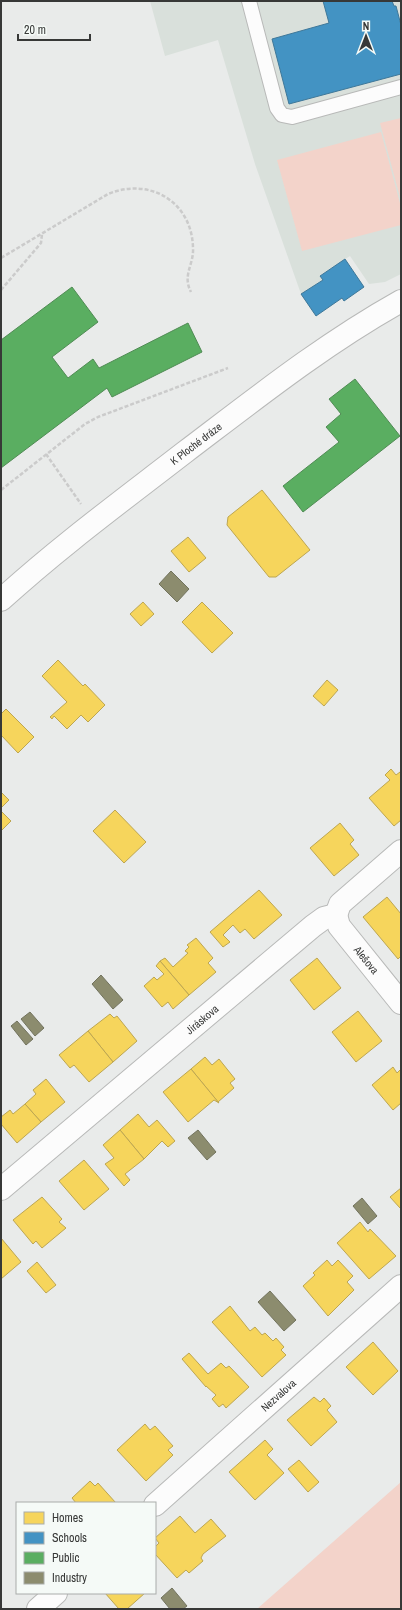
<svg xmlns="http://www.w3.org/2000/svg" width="402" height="1610" viewBox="0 0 402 1610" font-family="'Archivo Narrow',sans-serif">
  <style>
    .built { fill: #d9e0db }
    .green { fill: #f3d3ca }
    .homes { fill: #f6d55c; stroke: #bda651 }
    .schools { fill: #4393c3; stroke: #3f7899 }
    .public { fill: #5aae61; stroke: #508b54 }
    .industry { fill: #8c8c6e; stroke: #72735e }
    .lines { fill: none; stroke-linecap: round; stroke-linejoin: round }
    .service-casing { stroke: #b8b9b8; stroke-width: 16 }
    .minor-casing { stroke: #b8b9b8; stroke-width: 24 }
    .path { stroke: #cbcbcb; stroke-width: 2.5; stroke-dasharray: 4 2; stroke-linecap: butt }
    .service { stroke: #fcfcfc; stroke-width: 14 }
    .minor { stroke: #fcfcfc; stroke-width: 22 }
    .labels { text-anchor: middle; stroke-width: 4; stroke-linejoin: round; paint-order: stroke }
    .street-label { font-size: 11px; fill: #373837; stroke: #f5faf7 }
  </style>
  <rect width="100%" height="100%" fill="#e9ebea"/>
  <path class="built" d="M150,1H401V274L385,282L369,284L350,256L320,275L323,280L301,294L255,164L218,40L165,56Z"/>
  <g class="green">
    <path d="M401,118V201L380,123Z"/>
    <path d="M381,132L401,207V225L302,251L277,160Z"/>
    <path d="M401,1482V1609H257Z"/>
  </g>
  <g class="homes">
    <path d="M262,490L310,550L276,577H269L227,525L228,517Z"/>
    <path d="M188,537L206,558L189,572L171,551Z"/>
    <path d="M143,602L154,614L141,626L130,614Z"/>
    <path d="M202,602L233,633L212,653L182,622Z"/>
    <path d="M58,660L83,686L85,684L105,705L88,722L81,715L67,729L54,716L52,719L50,717L67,702L42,676Z"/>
    <path d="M327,680L338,690L324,706L313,696Z"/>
    <path d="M6,709L34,737L18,753L1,735V714Z"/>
    <path d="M391,769L396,775L400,772L401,774V820L394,826L369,798L390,780L385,775Z"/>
    <path d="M1,792L9,800L1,808Z"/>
    <path d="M115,810L146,842L124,863L93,831Z"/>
    <path d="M1,811L11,821L1,831Z"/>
    <path d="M340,823L354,840L350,844L359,855L334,876L310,848Z"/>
    <path d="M259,890L282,915L254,939L245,929L240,933L233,925L223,935L230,942L223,947L210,932Z"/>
    <path d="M387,897L401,914V956L398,959L363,917Z"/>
    <path d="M196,938L213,958L208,963L216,972L189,995L160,961L165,958L173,967L188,953L185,951L189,947L187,945Z"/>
    <path d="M317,958L341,988L314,1010L290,980Z"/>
    <path d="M160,961L189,995L173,1009L168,1002L162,1007L144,986L154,977L157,980L164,974L156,966Z"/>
    <path d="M358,1011L382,1041L356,1062L332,1032Z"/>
    <path d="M110,1014L114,1018L117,1016L137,1041L113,1062L88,1031Z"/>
    <path d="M88,1031L113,1062L89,1082L74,1065L70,1068L59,1055Z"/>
    <path d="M205,1057L212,1065L219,1059L235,1079L230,1083L234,1088L218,1102L191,1069Z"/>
    <path d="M393,1067L397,1073L401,1069V1103L393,1110L372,1085Z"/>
    <path d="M191,1069L219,1103L214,1100L188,1122L163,1092Z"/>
    <path d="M46,1079L65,1102L41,1122L25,1104L36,1094L33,1090Z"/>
    <path d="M25,1104L41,1122L17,1143L1,1124V1117L10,1110L13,1114Z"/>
    <path d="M138,1114L149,1127L157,1120L175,1141L168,1147L162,1141L144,1159L120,1130Z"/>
    <path d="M120,1130L144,1159L125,1174L130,1180L124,1186L105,1164L114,1158L103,1145Z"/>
    <path d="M84,1160L109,1189L84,1210L59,1181Z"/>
    <path d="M401,1188V1207L400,1208L390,1197Z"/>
    <path d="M42,1197L62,1219L59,1222L66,1228L42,1248L36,1241L33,1244L13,1220Z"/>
    <path d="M360,1222L368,1232L370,1229L396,1256L369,1279L337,1243Z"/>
    <path d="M1,1238L21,1262L1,1279Z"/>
    <path d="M327,1260L332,1266L338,1260L353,1276L347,1282L354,1290L328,1316L303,1286L315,1275L313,1273Z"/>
    <path d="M37,1262L56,1285L46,1293L27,1271Z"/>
    <path d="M230,1306L250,1331L255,1327L262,1335L265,1333L273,1341L276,1338L284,1347L281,1350L286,1355L262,1377L212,1322Z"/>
    <path d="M373,1342L398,1371L373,1395L346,1367Z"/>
    <path d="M189,1353L208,1374L221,1363L226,1368L229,1366L249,1387L226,1408L223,1404L219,1407L212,1399L216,1395L206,1386V1387L182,1359Z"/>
    <path d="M314,1397L320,1402L324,1398L331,1406L327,1410L337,1422L311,1446L287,1420Z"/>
    <path d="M145,1424L150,1430L155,1426L173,1446L168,1450L173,1455L146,1481L117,1450Z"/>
    <path d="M265,1440L273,1449L267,1455L284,1473L255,1500L229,1472Z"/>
    <path d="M299,1460L319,1482L308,1492L288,1469Z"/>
    <path d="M90,1481L95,1486L98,1483L116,1503H76L72,1498Z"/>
    <path d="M180,1516L195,1533L211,1519L226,1536L203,1554L201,1558L203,1561L189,1573L186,1570L177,1578L155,1554V1547L159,1543L155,1538Z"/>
    <path d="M105,1593H145L127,1609H119Z"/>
  </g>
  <g class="schools">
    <path d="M323,1H392L394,6H396L401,25V74L289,104L272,39L329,23Z"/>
    <path d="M345,259L364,287L344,301L342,298L316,316L301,294L323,280L320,276Z"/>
  </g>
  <g class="public">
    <path d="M72,287L98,322L52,357L68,378L93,359L99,368L188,323L202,352L112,397L107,388L1,468V340Z"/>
    <path d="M355,379L400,436L303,512L283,486L339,442L326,427L341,414L329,399Z"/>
  </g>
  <g class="industry">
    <path d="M171,571L189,589L177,602L159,584Z"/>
    <path d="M101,975L123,1000L113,1009L92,984Z"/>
    <path d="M30,1012L44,1028L35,1036L21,1019Z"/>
    <path d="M17,1021L33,1039L26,1045L11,1026Z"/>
    <path d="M198,1130L216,1152L207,1160L188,1138Z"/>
    <path d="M362,1198L377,1216L368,1224L353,1206Z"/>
    <path d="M270,1291L296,1320L284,1331L258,1302Z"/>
    <path d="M172,1588L187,1606L183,1609H170L161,1598Z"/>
  </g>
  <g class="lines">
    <defs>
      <path id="service" d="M249,1L277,108L282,115L292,117L401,87"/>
      <g id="minor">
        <path id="s1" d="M1,600C59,547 123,500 185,452C255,399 324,344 401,301"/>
        <path id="s2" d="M336,915L339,926L401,1003"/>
        <path d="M336,915L340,904L401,851"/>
        <path id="s3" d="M1,1189L313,926L324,918L336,915"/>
        <path id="s4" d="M155,1505L401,1286"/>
        <path d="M38,1609L56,1593"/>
      </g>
    </defs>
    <use href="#service" class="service-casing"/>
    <use href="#minor" class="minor-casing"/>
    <g class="path">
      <path d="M1,258L108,194C149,177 192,201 193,248C194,265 182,275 191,292"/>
      <path d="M1,290L41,243L42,234"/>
      <path d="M46,454L81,504"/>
      <path d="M1,490L85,424L98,417L228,368"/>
    </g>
    <use href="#service" class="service"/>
    <use href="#minor" class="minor"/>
  </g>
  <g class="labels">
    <g class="street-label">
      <text dy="4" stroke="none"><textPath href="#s1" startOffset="250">K Ploché dráze</textPath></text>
      <text dy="4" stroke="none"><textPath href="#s2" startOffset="55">Alešova</textPath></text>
      <text dy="4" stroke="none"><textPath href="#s3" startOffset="263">Jiráskova</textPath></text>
      <text dy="4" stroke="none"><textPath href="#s4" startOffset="165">Nezvalova</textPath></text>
    </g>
  </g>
  <rect width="402" height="1610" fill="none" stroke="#373837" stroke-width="4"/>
  <rect x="16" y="1502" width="140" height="92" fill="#f5faf7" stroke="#a9acaa"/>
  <rect x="24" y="1512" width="20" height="12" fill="#f6d55c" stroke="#a9acaa"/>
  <text x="52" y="1522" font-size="12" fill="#373837">Homes</text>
  <rect x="24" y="1532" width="20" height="12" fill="#4393c3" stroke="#a9acaa"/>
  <text x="52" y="1542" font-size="12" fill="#373837">Schools</text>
  <rect x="24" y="1552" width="20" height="12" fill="#5aae61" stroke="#a9acaa"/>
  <text x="52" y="1562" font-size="12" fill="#373837">Public</text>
  <rect x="24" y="1572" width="20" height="12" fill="#8c8c6e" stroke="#a9acaa"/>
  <text x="52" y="1582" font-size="12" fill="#373837">Industry</text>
  <g transform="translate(366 36)" stroke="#f5faf7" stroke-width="3" paint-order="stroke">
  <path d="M0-3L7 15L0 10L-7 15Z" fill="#373837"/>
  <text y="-6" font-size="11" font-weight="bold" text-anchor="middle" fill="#373837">N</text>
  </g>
  <path d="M18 34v6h72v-6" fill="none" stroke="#373837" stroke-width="2"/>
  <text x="24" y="34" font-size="12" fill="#373837" stroke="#f5faf7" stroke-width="3" paint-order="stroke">20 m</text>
</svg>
